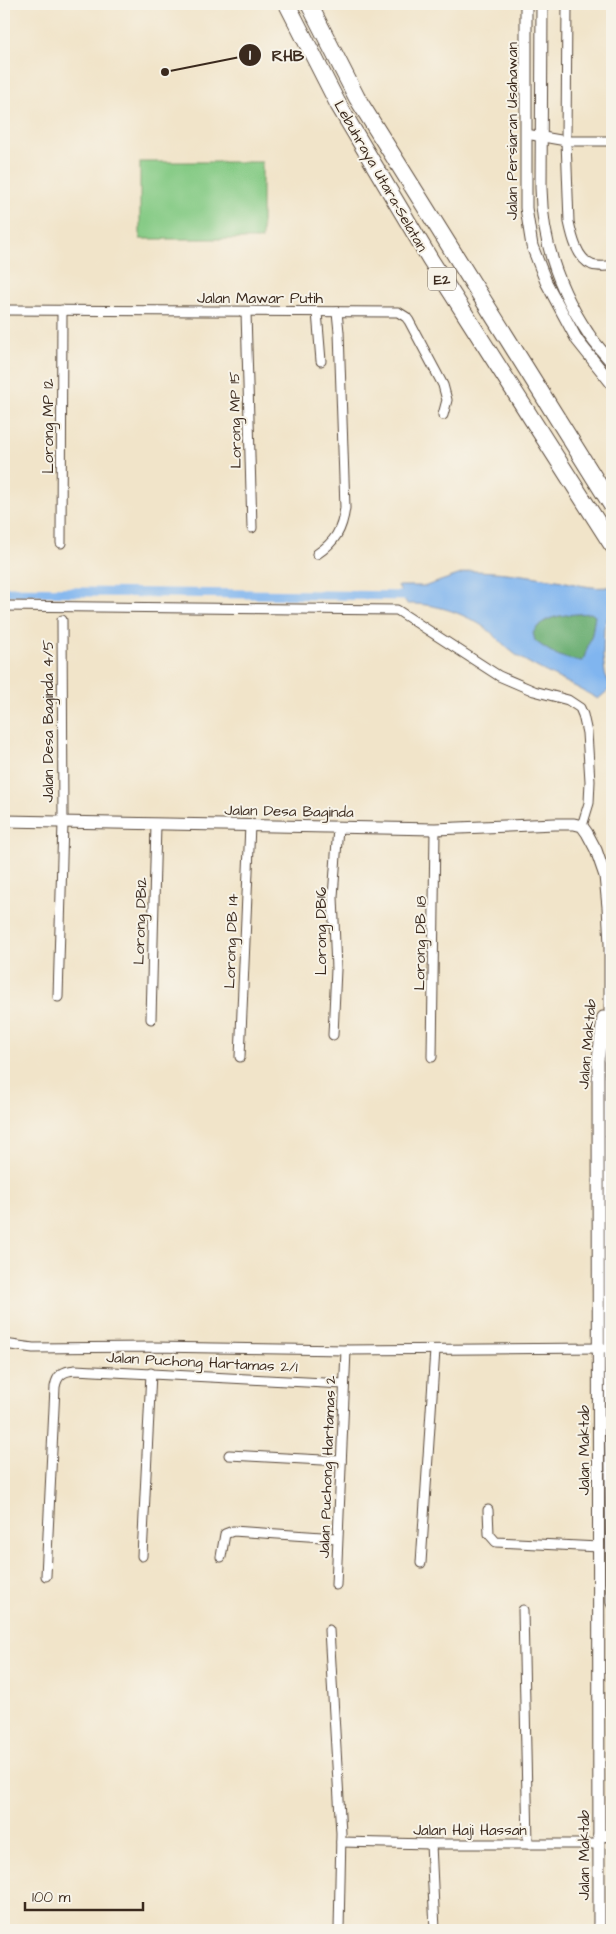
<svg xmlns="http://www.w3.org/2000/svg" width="616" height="1934" viewBox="0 0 616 1934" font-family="'Architects Daughter',sans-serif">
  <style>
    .green { fill: #84ca84; stroke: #607a51 }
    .forest { fill: #6bae72; stroke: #536c48 }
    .water { fill: #80b5ef; stroke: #5e7086; fill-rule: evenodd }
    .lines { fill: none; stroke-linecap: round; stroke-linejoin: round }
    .canal { stroke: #80b5ef; stroke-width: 9 }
    .minor-casing { stroke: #564638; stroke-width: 11 }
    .tertiary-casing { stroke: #564638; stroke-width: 13 }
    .motorway-casing { stroke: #564638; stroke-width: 18 }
    .minor { stroke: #fff; stroke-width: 9 }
    .tertiary { stroke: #fff; stroke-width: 11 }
    .motorway { stroke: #fff; stroke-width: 16 }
    .labels { text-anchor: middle; stroke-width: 4; stroke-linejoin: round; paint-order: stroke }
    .shield { fill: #f7f3e8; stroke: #73665b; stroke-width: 1 }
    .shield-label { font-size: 14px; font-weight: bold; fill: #3b2a1e }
    .street-label { font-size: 15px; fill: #3b2a1e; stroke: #f7f3e8 }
    .leader { fill: none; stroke: #3b2a1e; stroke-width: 2 }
    .callout-dot { fill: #3b2a1e; stroke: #f7f3e8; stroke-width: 2 }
    .mark-label { font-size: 15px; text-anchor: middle; font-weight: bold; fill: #fff }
    .callout-label { font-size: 16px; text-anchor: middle; font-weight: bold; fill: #3b2a1e; stroke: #f7f3e8; stroke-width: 4; stroke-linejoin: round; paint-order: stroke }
  </style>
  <rect width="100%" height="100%" fill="#f7f3e8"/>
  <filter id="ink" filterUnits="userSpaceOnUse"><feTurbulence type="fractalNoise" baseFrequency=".02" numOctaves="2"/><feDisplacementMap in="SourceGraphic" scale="10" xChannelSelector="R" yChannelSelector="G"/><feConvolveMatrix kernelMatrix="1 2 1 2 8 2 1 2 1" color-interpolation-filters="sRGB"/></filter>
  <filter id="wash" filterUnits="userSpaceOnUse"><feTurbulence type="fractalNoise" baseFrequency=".0096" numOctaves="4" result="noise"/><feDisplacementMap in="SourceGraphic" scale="20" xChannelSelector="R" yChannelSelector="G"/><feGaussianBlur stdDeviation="1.12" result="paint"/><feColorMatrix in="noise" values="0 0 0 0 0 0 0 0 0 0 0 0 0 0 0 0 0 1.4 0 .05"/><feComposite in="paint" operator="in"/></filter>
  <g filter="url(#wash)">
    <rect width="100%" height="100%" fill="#f1e4c9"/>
    <rect class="green" x="140" y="162" width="122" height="77"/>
    <path class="forest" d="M591,613L595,616L592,634L583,661C564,661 550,652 535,641L533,633C545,613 569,615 591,613Z"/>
    <path class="water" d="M470,571C497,571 524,575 551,579C571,582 593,591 612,586V604L604,628L603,656L605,673L611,688L598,699C571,683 542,672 516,655C505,647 497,637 487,629C464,613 435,603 407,604L398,586H426ZM591,613L595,616L592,634L583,661C564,661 550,652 535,641L533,633C544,613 570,615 591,613Z"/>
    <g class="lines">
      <path class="canal" d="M4,591L413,596"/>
    </g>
  </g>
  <g filter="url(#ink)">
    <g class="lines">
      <defs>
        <g id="minor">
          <path d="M567,4L566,141L569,222C572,236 577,259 592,265C598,267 606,266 612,266"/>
          <path d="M526,134L566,141H612"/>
          <path d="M4,310L398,312L406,317L409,321L443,385L447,400L443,415"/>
          <path d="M246,312L252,528"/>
          <path d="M317,312L321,361"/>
          <path d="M61,543L62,310"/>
          <path d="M317,554C335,542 342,530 345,508L339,332L337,312"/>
          <path d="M4,606L397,610L499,676L534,691L568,700L580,708L583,715L587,733L590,781L589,803L582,826"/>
          <path d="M58,997L63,823L62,620"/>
          <path d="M151,1019L156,824"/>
          <path d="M333,1035L336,969L333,897L338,827"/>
          <path d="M240,1057L250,825"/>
          <path d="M432,1057L435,829"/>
          <path d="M4,1344L33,1348L153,1347L346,1350L603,1348"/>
          <path d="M229,1455L341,1461"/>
          <path d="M488,1510L489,1534L496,1542L599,1547"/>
          <path d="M142,1556L151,1373"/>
          <path d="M221,1557L225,1534L233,1531L337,1538"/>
          <path d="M421,1563L435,1350"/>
          <path d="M46,1576L55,1387C57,1375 63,1371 75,1370L344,1384"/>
          <path d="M336,1585L346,1350"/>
          <path d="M523,1610L528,1844"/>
          <path d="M329,1630L341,1833L339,1930"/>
          <path d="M341,1842L431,1844H599"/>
          <path d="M431,1844L435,1930"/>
        </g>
        <g id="tertiary">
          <path d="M526,4V208L532,246L546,282L577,340L612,384"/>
          <path d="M542,4L541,188C542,241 559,290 588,333C595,344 604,353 612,363"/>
          <path d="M4,821L435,829L555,824H574L582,826L587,833L596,850L605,876L608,907L610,944V1348L612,1603"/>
          <path d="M599,1835L612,1836"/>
          <path d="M599,1930L598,1060L603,1017"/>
        </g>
        <g id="motorway">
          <path d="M287,4L339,106L430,259L612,545"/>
          <path d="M309,4L357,98L612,506"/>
        </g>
      </defs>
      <use href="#minor" class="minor-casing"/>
      <use href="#tertiary" class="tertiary-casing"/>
      <use href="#motorway" class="motorway-casing"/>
      <use href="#minor" class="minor"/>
      <use href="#tertiary" class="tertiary"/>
      <use href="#motorway" class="motorway"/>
    </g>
  </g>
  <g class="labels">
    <rect class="shield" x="428" y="267.5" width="28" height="23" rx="4"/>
    <g class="shield-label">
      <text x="442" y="284">E2</text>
    </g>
    <g class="street-label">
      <text transform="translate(512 131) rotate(-90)" y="5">Jalan Persiaran Usahawan</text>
      <text transform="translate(381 176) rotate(60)" y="5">Lebuhraya Utara–Selatan</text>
      <text x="260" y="303">Jalan Mawar Putih</text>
      <text transform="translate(235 420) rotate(-91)" y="5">Lorong MP 15</text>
      <text transform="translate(48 426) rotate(-90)" y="5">Lorong MP 12</text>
      <text transform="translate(48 721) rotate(-90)" y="5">Jalan Desa Baginda 4/5</text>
      <text transform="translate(289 811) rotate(1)" y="5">Jalan Desa Baginda</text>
      <text transform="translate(140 921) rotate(-88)" y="5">Lorong DB12</text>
      <text transform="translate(321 931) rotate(-90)" y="5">Lorong DB16</text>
      <text transform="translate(231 941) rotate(-88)" y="5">Lorong DB 14</text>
      <text transform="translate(420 943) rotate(-89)" y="5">Lorong DB 18</text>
      <text transform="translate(587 1044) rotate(-85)" y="5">Jalan Maktab</text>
      <text transform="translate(202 1362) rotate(3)" y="5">Jalan Puchong Hartamas 2/1</text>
      <text transform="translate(584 1450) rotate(-90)" y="5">Jalan Maktab</text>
      <text transform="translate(327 1467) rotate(-88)" y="5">Jalan Puchong Hartamas 2</text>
      <text x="470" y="1835">Jalan Haji Hassan</text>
      <text transform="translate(584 1855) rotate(-90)" y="5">Jalan Maktab</text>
    </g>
  </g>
  <path class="leader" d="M165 72L250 55"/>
  <g class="callout-dot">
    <circle cx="165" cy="72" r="5"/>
    <circle cx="250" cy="55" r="12"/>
  </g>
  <g class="mark-label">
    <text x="250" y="60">1</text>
  </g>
  <g class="callout-label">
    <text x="288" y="61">RHB</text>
  </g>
  <rect width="616" height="1934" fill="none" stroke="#f7f3e8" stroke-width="20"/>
  <path d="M25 1902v8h118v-8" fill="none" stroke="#3b2a1e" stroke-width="2.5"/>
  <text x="32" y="1902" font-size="15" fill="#3b2a1e" stroke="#f7f3e8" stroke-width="4" paint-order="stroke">100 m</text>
</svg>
